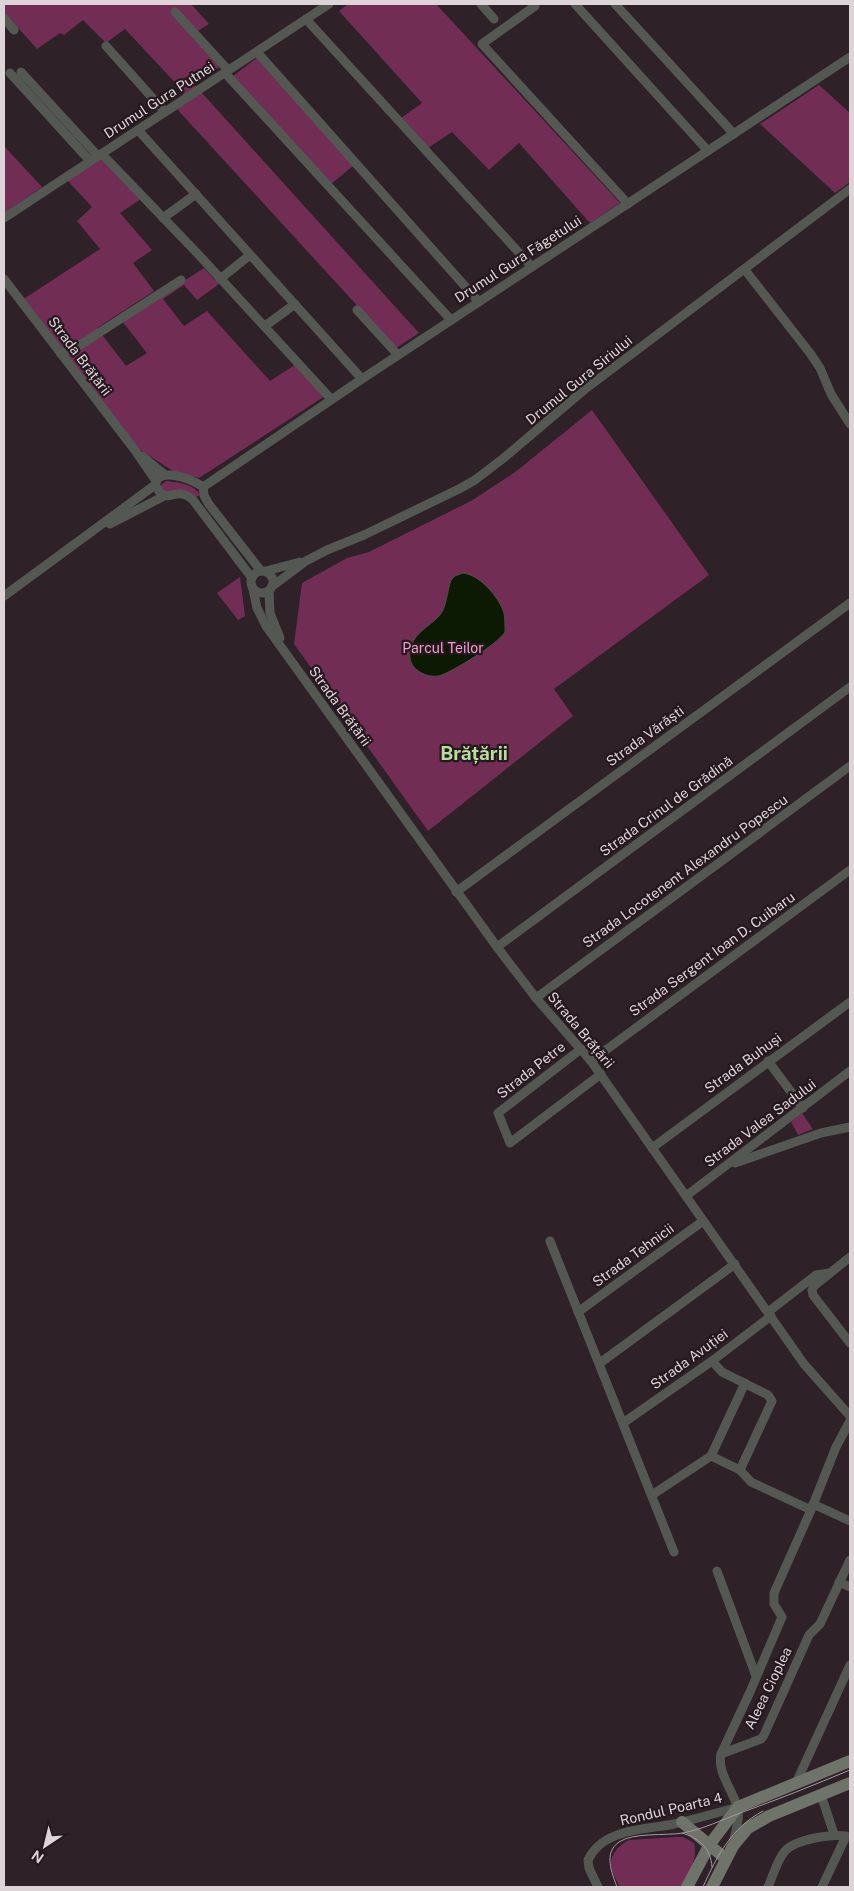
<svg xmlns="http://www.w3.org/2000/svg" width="854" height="1891" viewBox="0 0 854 1891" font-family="'Public Sans',sans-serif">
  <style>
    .green { fill: #722d54 }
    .water { fill: #0c1903; stroke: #4b5143 }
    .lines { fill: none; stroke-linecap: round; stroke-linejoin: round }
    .minor { stroke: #545852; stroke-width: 9 }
    .secondary { stroke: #6e746a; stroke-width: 12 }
    .tram { stroke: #a69ba0; stroke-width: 1 }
    .labels { text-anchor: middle; stroke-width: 4.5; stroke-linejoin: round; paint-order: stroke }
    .street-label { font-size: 14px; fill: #ddd4d8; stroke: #25181e }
    .park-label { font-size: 14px; fill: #f59fcb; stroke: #25181e }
    .district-label { font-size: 19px; font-weight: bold; fill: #b8df9b; stroke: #25181e }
  </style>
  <rect width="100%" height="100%" fill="#2e2128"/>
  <g class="green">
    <path d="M4,4H191L209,24L193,34L221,66L193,83L419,333L396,348L176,108L185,103L182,90L125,29L106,43L83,20L64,35L60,33L37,49L4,12Z"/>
    <path d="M348,4H436L620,203L590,223L519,143L489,170L452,132L428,148L401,118L422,103L339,11Z"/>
    <path d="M257,58L353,166L331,184L233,76Z"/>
    <path d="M819,85L850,113V182L835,193L760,124Z"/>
    <path d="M4,146L42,187L4,213Z"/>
    <path d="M103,158L141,199L120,213L152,250L133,263L154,291L97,328L126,366L147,353L122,321L204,268L219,284L197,300L184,285L163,299L184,326L207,311L270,381L295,365L325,396L199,478L173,471L139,449L22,300L100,249L77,221L92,207L67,180Z"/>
    <path d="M592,410L709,575L554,689L573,716L428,831L294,644L302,583L347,558L369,552L471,501L514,473Z"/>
    <path d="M166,481C177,482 194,484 200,495L196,497L165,493L161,487V485Z"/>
    <path d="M240,577L245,616L238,620L217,593Z"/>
    <path d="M802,1113L813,1129L798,1135L791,1122Z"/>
    <path d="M677,1837H683L694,1843C698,1860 689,1873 682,1887H620C617,1881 611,1872 611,1865C610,1854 621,1844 629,1840Z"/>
  </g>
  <path class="water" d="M463,573C480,575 499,597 504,613C505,619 505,626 505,632C498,644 452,672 439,676C431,677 423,675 417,670C412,666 409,660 410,653C411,634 428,628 439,616C447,608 447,590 451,580L455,576Z"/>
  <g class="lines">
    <g class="minor">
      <path d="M481,4L494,19"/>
      <path d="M575,4L708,151"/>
      <path d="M615,4L734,134"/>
      <path d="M535,6L482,44L628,204"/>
      <path d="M175,12L228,70"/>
      <path d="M4,18L14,30"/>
      <path d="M306,19L532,267"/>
      <path d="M106,46L165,112"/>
      <path d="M257,52L479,302"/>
      <path d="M21,72L98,156"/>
      <path d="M10,73L90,161"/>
      <path d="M225,73L451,320"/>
      <path d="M138,130L362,379"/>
      <path d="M102,154L198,254L331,399"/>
      <path d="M4,218L329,4"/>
      <path d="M163,218L196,194"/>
      <path d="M745,270L810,353L820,368L831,394L850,424"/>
      <path d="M4,279L134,449L156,481"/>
      <path d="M220,279L250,255"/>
      <path d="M357,310L398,355"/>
      <path d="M265,326L295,304"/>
      <path d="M61,354L80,345L181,280"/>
      <path d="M142,456L165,475"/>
      <path d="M203,487L362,379L850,57"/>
      <path d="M110,524L164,496"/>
      <circle cx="262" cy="582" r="11"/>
      <path d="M266,571L300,562"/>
      <path d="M252,578L193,500C184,492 179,493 168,496L161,494L155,485L158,478C170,470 193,480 203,487L204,495L208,503L261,571"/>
      <path d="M274,585L306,561L327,550L364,535L459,489L475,480L505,457L584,390L850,189"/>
      <path d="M253,589L257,608L266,626L497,947L536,998L591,1061L804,1364L850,1416"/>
      <path d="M269,592L270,613L280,638"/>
      <path d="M4,596L155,485"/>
      <path d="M456,892L850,603"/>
      <path d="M497,947L850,687"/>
      <path d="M536,998L850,766"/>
      <path d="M581,1049L498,1113L510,1143L601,1074"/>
      <path d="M591,1061L850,870"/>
      <path d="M768,1061L803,1108"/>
      <path d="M652,1148L850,1002"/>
      <path d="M735,1163L821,1133L850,1127"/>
      <path d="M686,1196L850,1071"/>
      <path d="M550,1241L674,1552"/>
      <path d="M850,1257L814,1286L812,1290L813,1295L850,1343"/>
      <path d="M578,1312L703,1221"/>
      <path d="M768,1312L816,1275L830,1273"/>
      <path d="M712,1361L722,1372L768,1395L772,1401L740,1470"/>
      <path d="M600,1363L735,1264"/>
      <path d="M623,1423L712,1361L771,1316"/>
      <path d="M711,1456L740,1470L751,1482L811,1510"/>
      <path d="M652,1495L711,1456L745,1383"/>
      <path d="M813,1504L850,1521"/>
      <path d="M717,1571L756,1676"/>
      <path d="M839,1582L850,1587"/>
      <path d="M721,1754L761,1739L764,1735L809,1635L820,1624L850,1560"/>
      <path d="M796,1783L850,1665"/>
      <path d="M821,1795L834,1834"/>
      <path d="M733,1844C735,1833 741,1817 737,1806C732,1789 717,1772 721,1754L750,1692L782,1617L774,1604V1593L811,1510L836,1447L850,1421"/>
      <path d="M598,1887L589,1868L588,1860C603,1828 645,1830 674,1824C695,1819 717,1813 738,1807"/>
      <path d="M768,1887C773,1876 777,1860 785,1851C796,1839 831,1834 846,1836L822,1887"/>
    </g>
    <g class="secondary">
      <path d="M682,1822L726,1859"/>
      <path d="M687,1887L710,1844L738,1807L850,1761"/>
      <path d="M712,1887L733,1846L748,1828L769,1816L850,1783"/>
    </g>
    <g class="tram">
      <path d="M682,1833C699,1838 711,1848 712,1867"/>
      <path d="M617,1887C612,1873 603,1853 619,1842C634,1832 665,1836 683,1833C703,1829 722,1820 740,1813C777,1800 814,1785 850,1770"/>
      <path d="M703,1887C717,1856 731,1828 763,1811"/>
    </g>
  </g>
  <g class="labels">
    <g class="street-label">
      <text transform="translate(159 100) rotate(-33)" y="5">Drumul Gura Putnei</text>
      <text transform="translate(518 259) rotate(-33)" y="5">Drumul Gura Făgetului</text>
      <text transform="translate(80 356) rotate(53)" y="5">Strada Brățării</text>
      <text transform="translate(579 380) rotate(-39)" y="5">Drumul Gura Siriului</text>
      <text transform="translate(340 706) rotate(54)" y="5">Strada Brățării</text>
      <text transform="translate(645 736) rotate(-36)" y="5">Strada Vărăști</text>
      <text transform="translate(666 806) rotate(-36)" y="5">Strada Crinul de Grădină</text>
      <text transform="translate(685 871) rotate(-36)" y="5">Strada Locotenent Alexandru Popescu</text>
      <text transform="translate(712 954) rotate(-36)" y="5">Strada Sergent Ioan D. Cuibaru</text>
      <text transform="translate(581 1030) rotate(50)" y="5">Strada Brățării</text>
      <text transform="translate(743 1063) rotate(-36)" y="5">Strada Buhuși</text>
      <text transform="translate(531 1070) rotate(-38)" y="5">Strada Petre</text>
      <text transform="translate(760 1123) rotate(-37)" y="5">Strada Valea Sadului</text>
      <text transform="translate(633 1255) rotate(-36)" y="5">Strada Tehnicii</text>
      <text transform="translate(689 1359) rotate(-36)" y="5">Strada Avuției</text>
      <text transform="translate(768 1688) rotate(-64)" y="5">Aleea Cioplea</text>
      <text transform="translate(671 1809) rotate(-13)" y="5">Rondul Poarta 4</text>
    </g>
    <g class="park-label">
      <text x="443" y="653">Parcul Teilor</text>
    </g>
    <g class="district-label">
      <text x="474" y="760">Brățării</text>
    </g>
  </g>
  <rect width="854" height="1891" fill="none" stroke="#ddd4d8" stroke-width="10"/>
  <g transform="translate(45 1846) rotate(215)" stroke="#25181e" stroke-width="4" paint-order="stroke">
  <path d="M0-4L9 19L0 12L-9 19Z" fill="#ddd4d8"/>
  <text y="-8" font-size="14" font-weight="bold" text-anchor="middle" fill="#ddd4d8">N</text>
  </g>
</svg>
